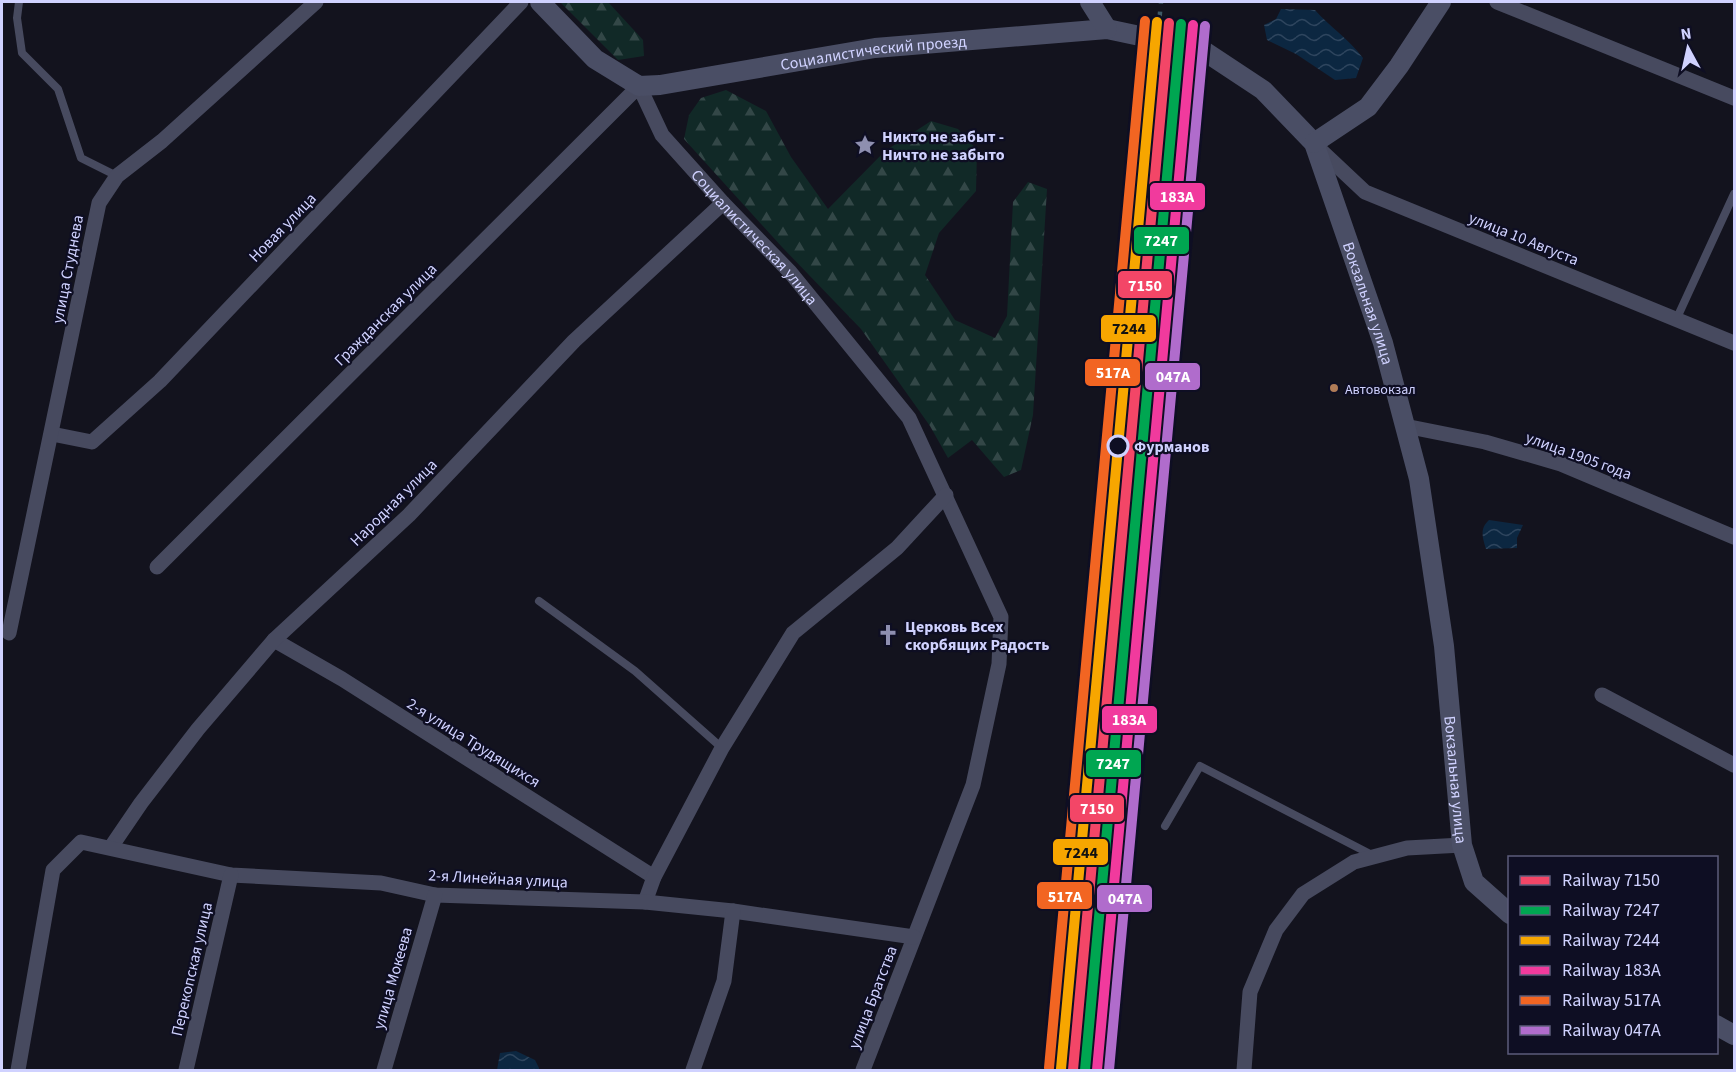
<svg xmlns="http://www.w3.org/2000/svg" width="1736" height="1072" viewBox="0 0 1736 1072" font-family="'Source Sans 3',sans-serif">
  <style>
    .forest { fill: url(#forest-firs) }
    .water { fill: url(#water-waves) }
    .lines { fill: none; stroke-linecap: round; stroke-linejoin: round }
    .service { stroke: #474a5f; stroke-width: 8 }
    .minor { stroke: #474a5f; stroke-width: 15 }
    .secondary { stroke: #4a4e65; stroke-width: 20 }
    .rail { stroke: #3e5965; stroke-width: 4.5; stroke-dasharray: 9 8; stroke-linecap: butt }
    .rail-1-casing { stroke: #0e0e23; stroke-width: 15 }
    .rail-2-casing { stroke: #0e0e23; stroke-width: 15 }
    .rail-3-casing { stroke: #0e0e23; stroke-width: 15 }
    .rail-4-casing { stroke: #0e0e23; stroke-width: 15 }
    .rail-5-casing { stroke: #0e0e23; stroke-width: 15 }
    .rail-6-casing { stroke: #0e0e23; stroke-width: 15 }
    .rail-1 { stroke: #f34667; stroke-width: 10 }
    .rail-2 { stroke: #00a651; stroke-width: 10 }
    .rail-3 { stroke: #f7a600; stroke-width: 10 }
    .rail-4 { stroke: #f13a9d; stroke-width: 10 }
    .rail-5 { stroke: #f26522; stroke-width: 10 }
    .rail-6 { stroke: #b06ccc; stroke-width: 10 }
    .bus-dot { fill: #b07c57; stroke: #0e0e23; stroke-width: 2 }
    .stop-dot { fill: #0e0e23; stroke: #d0d2ff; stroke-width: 3 }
    .labels { text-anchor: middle; stroke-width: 4.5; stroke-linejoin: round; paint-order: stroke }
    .bus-label { font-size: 14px; fill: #d0d2ff; stroke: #0e0e23; text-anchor: start }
    .street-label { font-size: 16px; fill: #d0d2ff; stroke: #0e0e23 }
    .poi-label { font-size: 16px; font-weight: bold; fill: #d0d2ff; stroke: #0e0e23; text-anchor: start }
    .stop-label { font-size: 16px; font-weight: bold; fill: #d0d2ff; stroke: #0e0e23; text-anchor: start }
    .line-badge { stroke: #0e0e23; stroke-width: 2 }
    .badge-label { font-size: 16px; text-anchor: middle; font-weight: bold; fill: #fff }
    .pale-badge-label { font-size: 16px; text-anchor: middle; font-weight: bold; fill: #111 }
  </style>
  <defs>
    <pattern id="forest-firs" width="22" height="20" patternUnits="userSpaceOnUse" patternTransform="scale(1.5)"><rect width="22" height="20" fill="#112927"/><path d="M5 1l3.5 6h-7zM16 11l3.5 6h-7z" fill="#334747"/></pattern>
    <pattern id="water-waves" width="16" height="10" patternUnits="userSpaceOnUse" patternTransform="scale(1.5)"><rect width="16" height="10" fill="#0c2741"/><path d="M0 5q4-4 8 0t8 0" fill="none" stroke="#2e455e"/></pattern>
  </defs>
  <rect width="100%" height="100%" fill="#13131e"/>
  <g class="forest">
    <path d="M560,2H608L643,40L644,56L618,60Z"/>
    <path d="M726,90L766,111L791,157L828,209L885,151L931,121L958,129L977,150L976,191L939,233L925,275L955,320L995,338L1007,316L1013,202L1028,182L1047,189L1033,415L1021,470L1004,477L972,440L948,458L930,426L861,329L782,247L684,139L689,115L701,98Z"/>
  </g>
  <g class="water">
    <path d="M1281,9L1315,10C1330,27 1349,39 1363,58L1356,78L1335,80L1296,54L1267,40L1264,25L1276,19Z"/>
    <path d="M1489,520L1523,525L1517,538V548L1486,549C1483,538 1479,529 1489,520Z"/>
    <path d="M516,1051L535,1060L539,1068V1070H497L500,1053Z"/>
  </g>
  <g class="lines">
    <g class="service">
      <path d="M19,2L17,18L22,53L58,89L81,158L117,176"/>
      <path d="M1676,320L1734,194"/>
      <path d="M539,601L635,671L722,748"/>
      <path d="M1165,826L1200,766L1374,856"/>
    </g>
    <g class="minor">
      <path d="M1497,2L1734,98"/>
      <path d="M1315,145L1365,192L1734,343"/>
      <path d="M1405,426L1485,442L1561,464L1734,537"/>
      <path d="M52,434L92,442L160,381L521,2"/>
      <path id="s1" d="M157,567L639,86L662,135L723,203L790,272L909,418L1001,617L999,664L973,785L863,1070"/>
      <path d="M9,633L99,203L117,176L162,141L316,2"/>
      <path d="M274,640L342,679L654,877"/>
      <path d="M1602,695L1734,765"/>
      <path d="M111,847L141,803L198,729L274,640L409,515L574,341L723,203"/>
      <path d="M645,902L654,877L722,748L793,633L897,548L946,495"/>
      <path d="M18,1070L53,870L81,842L231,875L381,883L435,895L645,902L733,911L914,937"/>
      <path d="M186,1070L231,875"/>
      <path d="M384,1070L435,895"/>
      <path d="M693,1070L724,981L733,911"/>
      <path d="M1244,1070L1250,992L1276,930L1303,894L1354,862L1407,848L1462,845"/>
    </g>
    <g class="secondary">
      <path id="s2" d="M540,2L595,59L639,86L660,85L875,48L1107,29L1201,49L1263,90L1314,143L1383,343L1419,479L1444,646L1462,845L1474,882L1510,914"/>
      <path d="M1090,2L1107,29"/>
      <path d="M1314,143L1368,107L1399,66L1441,2"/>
      <path d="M1716,1025L1734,1035"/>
    </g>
    <path class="rail" d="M1061,1070L1161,2"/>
    <defs>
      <path id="rail-1" d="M1073,1070L1169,23"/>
      <path id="rail-2" d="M1085,1070L1181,24"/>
      <path id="rail-3" d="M1061,1069L1157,22"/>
      <path id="rail-4" d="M1097,1070L1193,25"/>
      <path id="rail-5" d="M1049,1068L1145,21"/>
      <path id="rail-6" d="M1109,1070L1205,26"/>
    </defs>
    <use href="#rail-1" class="rail-1-casing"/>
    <use href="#rail-2" class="rail-2-casing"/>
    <use href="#rail-3" class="rail-3-casing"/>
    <use href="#rail-4" class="rail-4-casing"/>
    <use href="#rail-5" class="rail-5-casing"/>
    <use href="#rail-6" class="rail-6-casing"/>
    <use href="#rail-1" class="rail-1"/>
    <use href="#rail-2" class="rail-2"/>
    <use href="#rail-3" class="rail-3"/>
    <use href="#rail-4" class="rail-4"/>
    <use href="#rail-5" class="rail-5"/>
    <use href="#rail-6" class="rail-6"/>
  </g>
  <defs>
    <symbol id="sight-bare" viewBox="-9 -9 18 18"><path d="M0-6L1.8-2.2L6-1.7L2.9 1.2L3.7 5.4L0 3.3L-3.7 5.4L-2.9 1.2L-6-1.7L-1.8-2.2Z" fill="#8e8fb0" stroke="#0e0e23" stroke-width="2.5" paint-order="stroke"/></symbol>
    <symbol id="church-bare" viewBox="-9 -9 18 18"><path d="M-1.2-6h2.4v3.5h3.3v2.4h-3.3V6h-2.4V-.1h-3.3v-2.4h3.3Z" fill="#8e8fb0" stroke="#0e0e23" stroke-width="2.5" paint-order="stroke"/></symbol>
  </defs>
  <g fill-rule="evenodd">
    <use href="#sight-bare" x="850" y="130" width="30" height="30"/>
    <use href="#church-bare" x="873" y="620" width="30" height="30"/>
  </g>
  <circle class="bus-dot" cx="1334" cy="388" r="5"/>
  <circle class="stop-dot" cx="1118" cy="446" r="10"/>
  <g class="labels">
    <g class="bus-label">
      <text x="1345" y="394">Автовокзал</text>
    </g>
    <g class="street-label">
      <text dy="6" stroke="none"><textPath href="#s2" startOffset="368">Социалистический проезд</textPath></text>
      <text transform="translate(282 227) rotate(-46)" y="6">Новая улица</text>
      <text dy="6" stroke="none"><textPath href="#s1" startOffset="873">Социалистическая улица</textPath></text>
      <text transform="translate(1524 238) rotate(22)" y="6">улица 10 Августа</text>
      <text transform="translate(67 269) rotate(-79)" y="6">улица Студнева</text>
      <text dy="6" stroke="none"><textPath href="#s2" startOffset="1016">Вокзальная улица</textPath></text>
      <text transform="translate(385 314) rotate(-45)" y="6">Гражданская улица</text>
      <text transform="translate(1579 455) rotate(20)" y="6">улица 1905 года</text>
      <text transform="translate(393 502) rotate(-45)" y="6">Народная улица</text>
      <text transform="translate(474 742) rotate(32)" y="6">2-я улица Трудящихся</text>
      <text dy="6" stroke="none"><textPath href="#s2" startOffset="1502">Вокзальная улица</textPath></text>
      <text transform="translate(498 878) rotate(3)" y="6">2-я Линейная улица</text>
      <text transform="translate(191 969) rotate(-77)" y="6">Перекопская улица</text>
      <text transform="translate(392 978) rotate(-74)" y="6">улица Мокеева</text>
      <text transform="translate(872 997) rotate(-69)" y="6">улица Братства</text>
    </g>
    <g class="poi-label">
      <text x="882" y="142">Никто не забыт -<tspan x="882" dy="18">Ничто не забыто</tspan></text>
      <text x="905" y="632">Церковь Всех<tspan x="905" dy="18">скорбящих Радость</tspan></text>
    </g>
    <g class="stop-label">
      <text x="1134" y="452">Фурманов</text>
    </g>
  </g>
  <g class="line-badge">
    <rect x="1149" y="182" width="57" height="29" rx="6" fill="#f13a9d"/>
    <rect x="1133" y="226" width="57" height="29" rx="6" fill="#00a651"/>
    <rect x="1117" y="270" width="56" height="29" rx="6" fill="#f34667"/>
    <rect x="1100" y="314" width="57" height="29" rx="6" fill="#f7a600"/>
    <rect x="1084" y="358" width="57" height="29" rx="6" fill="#f26522"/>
    <rect x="1144" y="362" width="57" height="29" rx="6" fill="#b06ccc"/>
    <rect x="1101" y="705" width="57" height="29" rx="6" fill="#f13a9d"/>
    <rect x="1085" y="749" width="57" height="29" rx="6" fill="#00a651"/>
    <rect x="1069" y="794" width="56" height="29" rx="6" fill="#f34667"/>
    <rect x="1052" y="838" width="57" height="28" rx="6" fill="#f7a600"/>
    <rect x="1036" y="881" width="57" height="29" rx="6" fill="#f26522"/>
    <rect x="1096" y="884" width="57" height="29" rx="6" fill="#b06ccc"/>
  </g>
  <g class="badge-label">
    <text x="1177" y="202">183А</text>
    <text x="1161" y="246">7247</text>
    <text x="1145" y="291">7150</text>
    <text x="1113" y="378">517А</text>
    <text x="1173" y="382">047А</text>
    <text x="1129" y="725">183А</text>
    <text x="1113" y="769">7247</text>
    <text x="1097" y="814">7150</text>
    <text x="1065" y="902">517А</text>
    <text x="1125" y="904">047А</text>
  </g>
  <g class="pale-badge-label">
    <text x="1129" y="334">7244</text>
    <text x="1081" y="858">7244</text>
  </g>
  <rect width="1736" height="1072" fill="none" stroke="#d0d2ff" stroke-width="6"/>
  <rect x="1508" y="856" width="210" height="198" fill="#0e0e23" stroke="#5c5c7b" stroke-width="1.5"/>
  <rect x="1520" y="876" width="30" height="9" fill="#f34667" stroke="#5c5c7b" stroke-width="1.5"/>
  <text x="1562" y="886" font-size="18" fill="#d0d2ff">Railway 7150</text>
  <rect x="1520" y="906" width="30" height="9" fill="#00a651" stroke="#5c5c7b" stroke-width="1.5"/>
  <text x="1562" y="916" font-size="18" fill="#d0d2ff">Railway 7247</text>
  <rect x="1520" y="936" width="30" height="9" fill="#f7a600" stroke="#5c5c7b" stroke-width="1.5"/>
  <text x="1562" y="946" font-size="18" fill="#d0d2ff">Railway 7244</text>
  <rect x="1520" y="966" width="30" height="9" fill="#f13a9d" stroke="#5c5c7b" stroke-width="1.5"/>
  <text x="1562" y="976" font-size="18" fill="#d0d2ff">Railway 183А</text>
  <rect x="1520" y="996" width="30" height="9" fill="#f26522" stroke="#5c5c7b" stroke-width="1.5"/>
  <text x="1562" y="1006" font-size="18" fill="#d0d2ff">Railway 517А</text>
  <rect x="1520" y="1026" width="30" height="9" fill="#b06ccc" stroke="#5c5c7b" stroke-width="1.5"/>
  <text x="1562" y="1036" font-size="18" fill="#d0d2ff">Railway 047А</text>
  <g transform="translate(1688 48) rotate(352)" stroke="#0e0e23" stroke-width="4.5" paint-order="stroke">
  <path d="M0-4.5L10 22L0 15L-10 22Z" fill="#d0d2ff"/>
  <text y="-9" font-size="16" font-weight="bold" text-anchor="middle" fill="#d0d2ff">N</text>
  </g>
</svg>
